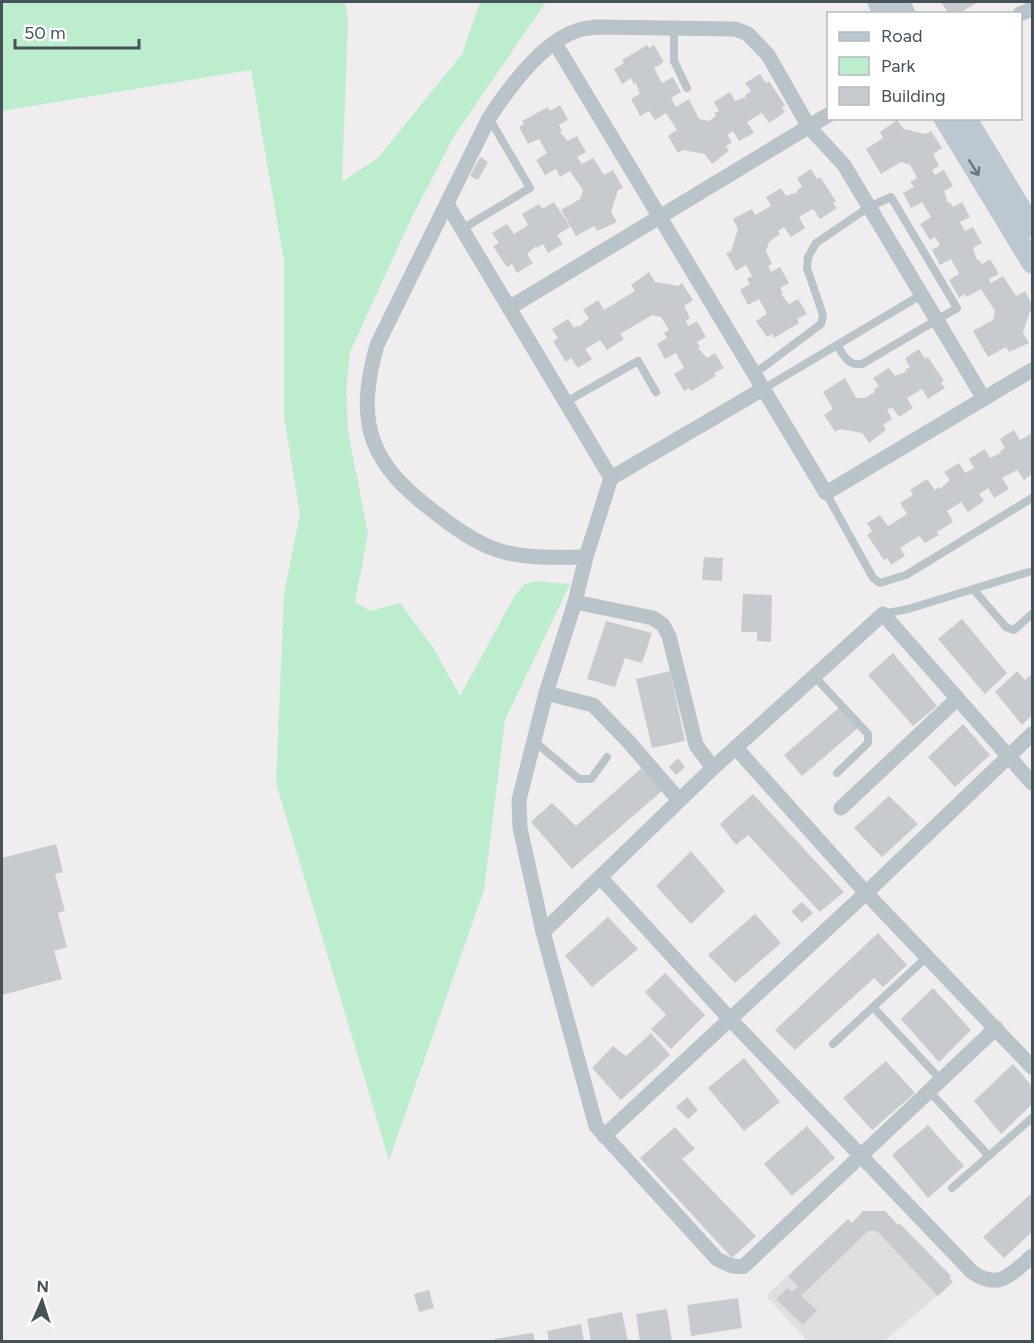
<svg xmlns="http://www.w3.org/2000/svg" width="1034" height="1343" viewBox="0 0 1034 1343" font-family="Figtree,sans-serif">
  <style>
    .education { fill: #e1dedf }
    .green { fill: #bcedcd }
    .building { fill: #c7cbd0 }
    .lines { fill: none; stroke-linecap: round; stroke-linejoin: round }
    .lane { stroke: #b9c3ca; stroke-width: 8 }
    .street { stroke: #b9c3ca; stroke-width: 15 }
    .secondary { stroke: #bbc7d1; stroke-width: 21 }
    .oneway { stroke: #69757e }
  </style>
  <rect width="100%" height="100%" fill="#f0edee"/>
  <path class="education" d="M863,1211H885L898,1225L900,1224L951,1276L949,1278L953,1282L884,1341H808L766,1296L848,1219L852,1223Z"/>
  <path class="green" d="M2,2H345L348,20L342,182L378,158L462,54L480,2H546L454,136L411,219L350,352L346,391L348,431L368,534L355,602L370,611L400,603L434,649L460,696L515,595L525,584L538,581L570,584L505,720L484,890L389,1160L276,783L284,594L300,514L284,416V261L251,70L2,111Z"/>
  <g class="building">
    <path d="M941,2H978L958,14H949Z"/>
    <path d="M647,45L649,48L654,45L664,62L654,68L662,83L673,77L681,92L671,98L676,107L689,99L699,119L709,121L716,116L714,113L719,111L714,102L730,92L735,101L746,97L745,95L751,91L745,83L760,74L766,83L769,81L785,105L782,108L785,112L769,123L762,113L747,122L754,133L739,141L733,131L727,135L732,142L726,146L729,151L712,164L705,154L683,150L678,153L668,136L677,130L666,113L655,120L649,111L640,116L631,99L640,94L636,83L634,84L631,78L622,84L614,69L624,63L622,60Z"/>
    <path d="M560,105L568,120L559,125L562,131L560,132L568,141L577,136L586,152L577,157L582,164L593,158L604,175L613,170L623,188L618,190L611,212L617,222L597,231L594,226L576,236L561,210L580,199L583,190L570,171L560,177L556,169L545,175L536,160L547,153L539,139L528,144L519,127L524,124L522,121L548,107L550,111Z"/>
    <path d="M897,120L904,129L926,134L931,131L942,148L933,154L939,166L932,170L935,175L944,170L953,186L944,191L948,203L950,202L953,207L962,202L970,217L960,222L965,231L973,227L982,243L973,248L977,260L978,259L982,264L990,259L999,274L989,279L991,283L1003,276L1016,296L1025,291L1032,304V310L1030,311L1023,333L1029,343L1009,352L1006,347L988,357L973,331L993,320L995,311L981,289L966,297L964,294L959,298L949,280L959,274L951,259L940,265L932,250L940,245L935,237L930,240L920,224L931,217L922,202L911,208L903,193L914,187L910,182L917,178L910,165L901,162L881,174L866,149L883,138L880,132Z"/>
    <path d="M480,157L488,162L478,180L470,176Z"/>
    <path d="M811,169L817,179L820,177L836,201L833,203L837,208L820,219L813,209L799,217L805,228L791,237L784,227L778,231L780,234L769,242L766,251L772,264L768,266L771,272L780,267L789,283L780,288L783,293L781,294L789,304L798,299L807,314L797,319L799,323L774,338L772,334L767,337L756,321L767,314L759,299L748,305L740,290L750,284L747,279L752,276L746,265L736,271L726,253L731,251L738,229L733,219L752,209L755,215L771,206L766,197L781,188L786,196L798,192L797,190L802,187L797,178Z"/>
    <path d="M554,202L570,227L557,235L563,244L548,253L543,244L537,248L536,246L527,254L533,263L517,273L512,264L507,267L493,246L499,243L492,233L507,224L514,234L528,225L522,214L539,204L542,209Z"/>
    <path d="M649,272L655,282L678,286L682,283L693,300L684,306L690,318L686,321L688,326L697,321L706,337L697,342L700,347L698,348L707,358L715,353L724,368L714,373L716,376L691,391L689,388L684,391L674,374L684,368L676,353L665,359L657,344L667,338L664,333L669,330L661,317L652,315L632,327L620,334L624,339L607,350L600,340L594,344L585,349L592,359L578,368L571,358L566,362L553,341L558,338L552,329L568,319L574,328L578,325L579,327L589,318L583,310L598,300L604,310L635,291L631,285Z"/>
    <path d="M919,349L925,359L928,357L944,381L941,383L945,388L928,399L922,389L907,398L913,408L899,417L892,407L887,410L892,419L883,425L886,430L869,443L862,433L840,429L835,432L824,415L833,409L823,392L845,378L856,398H865L875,392L874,389L879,386L873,378L889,368L895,376L906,372L905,370L910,367L905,358Z"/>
    <path d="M1014,430L1020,440L1032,433V474L1024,480L1017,470L1002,478L1009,489L994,498L988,488L979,494L984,501L968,512L961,502L947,511L953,522L937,532L939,535L925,543L919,536L900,548L905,556L891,565L887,558L884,560L867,535L872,531L867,523L880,515L888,526L907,514L900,503L913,495L910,490L927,479L935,490L939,487L940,489L950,480L944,472L959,463L965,473L974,468L969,459L985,449L990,458L1001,453L1000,451L1005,448L1000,439Z"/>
    <path d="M704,557L723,558L722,581L702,580Z"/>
    <path d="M743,594L772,595L771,642L757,641V632H741Z"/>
    <path d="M962,619L1007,673L985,694L938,639Z"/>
    <path d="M606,621L652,633L642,663L625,658L615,687L587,679Z"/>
    <path d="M893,653L937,706L913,726L868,675Z"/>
    <path d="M670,671L685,741L652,748L636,679Z"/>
    <path d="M1017,671L1025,680L1032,674V715L1022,725L995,692Z"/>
    <path d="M840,707L858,728L802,776L784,755Z"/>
    <path d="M963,724L990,755L955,787L928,757Z"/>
    <path d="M678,758L685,767L676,775L669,767Z"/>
    <path d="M644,766L664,789L572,869L531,822L552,803L576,826Z"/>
    <path d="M753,794L844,892L820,912L748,835L736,845L720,824Z"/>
    <path d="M889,796L918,824L882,857L854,828Z"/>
    <path d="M56,844L63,872L55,874L65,911L58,913L67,947L54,951L62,979L2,995V858Z"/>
    <path d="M691,851L725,891L691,924L656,886Z"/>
    <path d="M802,902L813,913L802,923L791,911Z"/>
    <path d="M755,914L781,943L735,983L708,955Z"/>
    <path d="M608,917L638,949L592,987L565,956Z"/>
    <path d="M878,933L907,965L883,987L874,978L795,1050L775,1030Z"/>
    <path d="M665,973L705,1015L671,1049L651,1029L666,1015L645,992Z"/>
    <path d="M933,988L971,1030L939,1062L901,1019Z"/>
    <path d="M651,1033L670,1055L621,1100L592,1068L613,1046L626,1056Z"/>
    <path d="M744,1058L780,1102L744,1131L708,1088Z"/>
    <path d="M886,1061L915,1093L872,1130L843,1098Z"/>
    <path d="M1013,1064L1032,1086V1104L1001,1134L974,1101Z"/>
    <path d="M687,1097L698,1110L688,1119L676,1107Z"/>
    <path d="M928,1125L964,1166L928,1198L892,1155Z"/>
    <path d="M807,1126L835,1158L792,1196L764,1164Z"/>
    <path d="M675,1127L695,1149L682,1159L756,1236L732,1258L640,1158Z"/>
    <path d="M1032,1193V1232L1004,1258L983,1237Z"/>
    <path d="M863,1211H885L898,1225L900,1224L951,1276L949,1278L953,1282L938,1296L877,1231H868L801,1296L817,1310L803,1325L776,1299L788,1288L792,1292L798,1287L788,1276L848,1219L852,1223Z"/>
    <path d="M429,1290L434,1308L419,1312L414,1294Z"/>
    <path d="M738,1298L742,1328L691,1336L687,1305Z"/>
    <path d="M667,1309L672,1342H640L636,1314Z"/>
    <path d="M622,1312L628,1342H591L587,1319Z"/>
    <path d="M581,1324L584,1342H549L547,1331Z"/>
    <path d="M533,1333L535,1342H495L494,1339Z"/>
  </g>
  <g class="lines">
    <g class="lane">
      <path d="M674,28V61L687,88"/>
      <path d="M462,229L530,188L489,118"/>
      <path d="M754,374L821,324L823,315L807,268L808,257L816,243L869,207L891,197L957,308L862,364C848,366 844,356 837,345"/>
      <path d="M763,389L921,295"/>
      <path d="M566,402L638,361L656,392"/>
      <path d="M826,493L873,578L880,583L906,575L1032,498"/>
      <path d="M973,589L1006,627L1014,630L1032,614"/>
      <path d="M883,614L908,609L1032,571"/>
      <path d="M814,676L868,734V743L837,773"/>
      <path d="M534,741L579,779H591L607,757"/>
      <path d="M873,1007L941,1080"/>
      <path d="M833,1044L927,957"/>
      <path d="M929,1091L988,1155"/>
      <path d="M952,1188L1032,1118"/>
    </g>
    <g class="street">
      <path d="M1020,14L1032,9"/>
      <path d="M555,43L826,493L1032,370"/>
      <path d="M447,204L611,478L763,389"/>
      <path d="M509,308L828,115"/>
      <path d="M611,478L586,557L575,602L546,693L519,800L520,828L543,932L596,1126L717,1259C727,1264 733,1268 744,1266L996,1028"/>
      <path d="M586,557C558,557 531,559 504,552C480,546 456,529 437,514C371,465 354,426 377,345L489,118C508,89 543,40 579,30C585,28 591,28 597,27L735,29L748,34L768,55L809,127L844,165L984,399"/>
      <path d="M575,602L653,618L663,625L669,636L696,745L713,768"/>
      <path d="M546,693L593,705L628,741L679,800"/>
      <path d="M736,748L866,893L1032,1067"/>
      <path d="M841,808L957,699"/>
      <path d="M600,877L729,1018L972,1272C998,1291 1012,1274 1032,1256"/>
      <path d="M543,932L713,768L883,614L1032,783"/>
      <path d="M604,1136L866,893L1032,734"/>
    </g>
    <g class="secondary">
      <path d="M878,2L884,14"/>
      <path d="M899,2L905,14"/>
      <path d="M944,118L1032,263"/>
      <path d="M966,118L1032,227"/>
    </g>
  </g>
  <defs><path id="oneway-shaft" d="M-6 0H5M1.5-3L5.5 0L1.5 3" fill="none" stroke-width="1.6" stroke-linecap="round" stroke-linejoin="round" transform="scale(1.5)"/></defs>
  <use class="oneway" href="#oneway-shaft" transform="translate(974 168) rotate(58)"/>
  <rect width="1034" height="1343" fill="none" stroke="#46525a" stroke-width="6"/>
  <rect x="827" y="12" width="195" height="108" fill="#ffffff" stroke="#b5babd" stroke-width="1.5"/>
  <rect x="839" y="32" width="30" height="9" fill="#bbc7d1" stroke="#b5babd" stroke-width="1.5"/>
  <text x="881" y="42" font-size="18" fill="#46525a">Road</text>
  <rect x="839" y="57" width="30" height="18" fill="#bcedcd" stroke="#b5babd" stroke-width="1.5"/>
  <text x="881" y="72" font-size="18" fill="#46525a">Park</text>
  <rect x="839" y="87" width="30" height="18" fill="#c7cbd0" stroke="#b5babd" stroke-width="1.5"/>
  <text x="881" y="102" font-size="18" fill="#46525a">Building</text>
  <g transform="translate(42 1301) rotate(3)" stroke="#ffffff" stroke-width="4.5" paint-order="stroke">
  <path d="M0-4.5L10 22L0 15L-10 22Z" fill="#46525a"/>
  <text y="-9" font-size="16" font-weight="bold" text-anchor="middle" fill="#46525a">N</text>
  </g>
  <path d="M15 39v9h124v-9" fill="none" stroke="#46525a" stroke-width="3"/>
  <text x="24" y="39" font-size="18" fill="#46525a" stroke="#ffffff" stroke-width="4.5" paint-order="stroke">50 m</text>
</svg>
